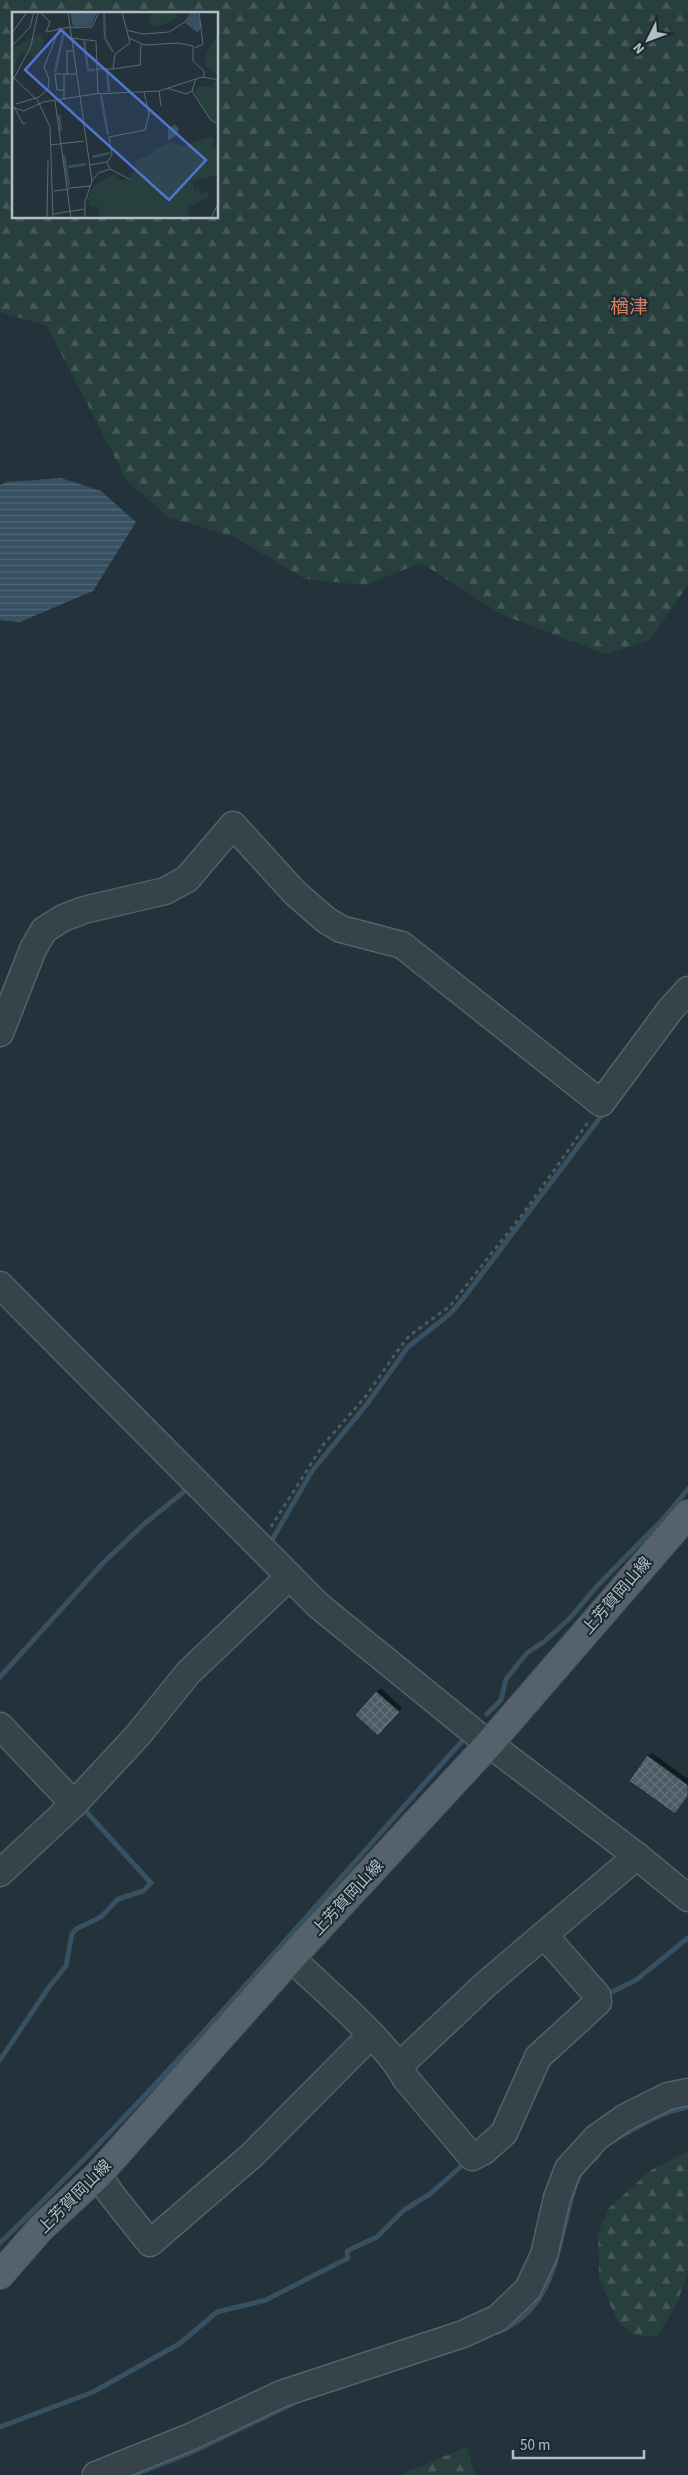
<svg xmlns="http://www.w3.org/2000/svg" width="688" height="2475" viewBox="0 0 688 2475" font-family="'Source Sans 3','Noto Sans JP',sans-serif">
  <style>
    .forest { fill: url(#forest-firs); fill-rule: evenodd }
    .water { fill: url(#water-rules) }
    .shadow { fill: #0007 }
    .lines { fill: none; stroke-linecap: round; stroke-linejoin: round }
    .stream { stroke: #375062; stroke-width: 5 }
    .building { fill: url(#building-cross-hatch); stroke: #1e2a32 }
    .minor-casing { stroke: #556169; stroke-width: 29 }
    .major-casing { stroke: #434f57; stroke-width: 30 }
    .path { stroke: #475c5b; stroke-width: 3; stroke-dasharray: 4 4; stroke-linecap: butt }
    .minor { stroke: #37434b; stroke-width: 26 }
    .major { stroke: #55626c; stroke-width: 28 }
    .labels { text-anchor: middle; stroke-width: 4; stroke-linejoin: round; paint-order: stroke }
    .street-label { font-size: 16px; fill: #b2bec7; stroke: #1c2830 }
    .quarter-label { font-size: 19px; fill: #d27f62; stroke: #1c2830 }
    .inset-river { fill: none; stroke: #375062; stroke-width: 2.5 }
    .inset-road { fill: none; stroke: #5c6a73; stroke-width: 1 }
    .view { fill: #5175d2; fill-opacity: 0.15; stroke: #5175d2; stroke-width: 2.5 }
    .inset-edge { fill: none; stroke: #b2bec7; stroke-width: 2.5 }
  </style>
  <defs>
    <pattern id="forest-firs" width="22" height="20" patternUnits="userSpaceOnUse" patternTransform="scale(1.25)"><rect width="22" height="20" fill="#28403d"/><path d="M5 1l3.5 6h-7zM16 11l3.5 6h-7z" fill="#455a58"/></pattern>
    <pattern id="water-rules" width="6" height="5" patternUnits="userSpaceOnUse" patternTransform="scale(1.25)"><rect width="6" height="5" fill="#375062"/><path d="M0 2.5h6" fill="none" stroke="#526777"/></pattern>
    <pattern id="building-cross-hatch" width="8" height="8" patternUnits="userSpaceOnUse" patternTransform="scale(1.25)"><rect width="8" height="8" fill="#4c5c67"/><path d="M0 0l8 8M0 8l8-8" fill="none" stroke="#63727b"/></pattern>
  </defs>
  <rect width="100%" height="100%" fill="#23323b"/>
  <g class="forest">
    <path d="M0,0H688V585L650,640L606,654L503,615L421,563L365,585L305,579L235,537L168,517L127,481L47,326L0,312ZM14,14H218V218H14Z"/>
    <path d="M688,2151V2272L677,2303L657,2337L633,2335L618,2322L599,2279L598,2233L609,2208L651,2170Z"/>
    <path d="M467,2447L475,2475H400Z"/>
  </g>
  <path class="water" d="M61,478L101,491L136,522L93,591L20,622L0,620V485L7,482Z"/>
  <g class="shadow">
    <path d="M381,1688L402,1708L382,1731L357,1715Z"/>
    <path d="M652,1753L688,1779V1795L648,1756Z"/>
  </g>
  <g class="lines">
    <g class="stream">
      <path d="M269,1545L312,1471L367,1404L408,1347L451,1313L466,1295L605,1111"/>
      <path d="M0,1677L103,1563L143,1525L186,1490L190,1494"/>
      <path d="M487,1714L501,1700L506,1679L527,1653L545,1641L570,1618L598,1585L662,1520L688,1489"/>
      <path d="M606,1995L636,1980L688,1938"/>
      <path d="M0,2060L49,1987L66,1966L72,1934L76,1929L101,1917L118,1899L143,1891L151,1883L82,1807"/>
      <path d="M613,2141C637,2127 661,2112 688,2107"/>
      <path d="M0,2243C164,2085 311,1910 463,1740"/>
      <path d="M498,2332C550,2311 556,2260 568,2212C571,2201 574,2185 580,2175C584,2168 592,2162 598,2155"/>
      <path d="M0,2427L93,2392L179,2344L217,2312L266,2300L348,2258L347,2251L377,2237L404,2210L430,2194L466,2162"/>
      <path d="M133,2475L190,2453L292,2404"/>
    </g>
  </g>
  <g class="building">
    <path d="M376,1691L400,1712L378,1736L355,1715Z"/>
    <path d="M647,1755L688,1785V1796L675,1814L629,1781Z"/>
  </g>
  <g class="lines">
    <defs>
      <g id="minor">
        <path d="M0,1033L33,949L44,930L63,918L84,910L165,891L187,879L233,825L295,893L326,920L341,929L402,945L601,1103L670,1010L688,990"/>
        <path d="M0,1285L319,1606L475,1733L637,1856L688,1898"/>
        <path d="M0,1726L74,1804"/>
        <path d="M0,1873L74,1804L138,1735L188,1673L289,1577"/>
        <path d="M291,1958C325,1991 384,2039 406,2079L472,2157L484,2151L504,2133L538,2057L598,2002L597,1995L544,1935"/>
        <path d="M399,2066L486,1984L637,1856"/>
        <path d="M98,2175L111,2194L150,2243L251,2156L371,2035"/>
        <path d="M96,2475L190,2437L281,2394L463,2334L498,2318L528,2289L544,2255L557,2198L568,2169L596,2138L624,2118L668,2096L688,2092"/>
      </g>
      <path id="major" d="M0,2275L41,2228L98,2175L291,1958L489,1744L688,1514"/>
    </defs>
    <use href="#minor" class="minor-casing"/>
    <use href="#major" class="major-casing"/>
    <path class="path" d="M271,1527L323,1445L366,1396L396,1353L409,1336L450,1306L525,1211L589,1121"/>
    <use href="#minor" class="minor"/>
    <use href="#major" class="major"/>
  </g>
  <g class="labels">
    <g class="street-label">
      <text transform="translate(616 1595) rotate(-49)" y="6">上芳賀岡山線</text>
      <text transform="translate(347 1897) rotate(-47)" y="6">上芳賀岡山線</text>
      <text transform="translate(74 2196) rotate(-45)" y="6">上芳賀岡山線</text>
    </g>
    <g class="quarter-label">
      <text x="629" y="313">楢津</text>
    </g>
  </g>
  <g transform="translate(12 12)">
    <rect width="206" height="206" fill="#23323b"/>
    <path d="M139,0H168L158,10L140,15L137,8ZM28,21L32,29L26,47L11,39L4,48L3,60L0,57L3,35ZM206,21L207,61L205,62L194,54V43ZM206,69V112L197,106L182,78L190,74L202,76V70ZM198,124L203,128L200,136L206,135V163L178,170L183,174L182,180L186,175L188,181L196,180L197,185L177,195L175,204L88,206L85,193L79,195L76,186L82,174L103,162L109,169L117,167L123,158V149L138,143L144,136L159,130L172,134Z" fill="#28403d"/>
    <path d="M58,0H85L79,14L61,15ZM185,0L190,13L186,21L173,11L181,1ZM163,112L167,117L165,123L156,129V117Z" fill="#375062"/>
    <path class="inset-river" d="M92,0L93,26L101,40M72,28L76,58H83M95,59L97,80M43,60L52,19M89,83L96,123M47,103L49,119M52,143L57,174M80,145L98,141M56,155L74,152"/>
    <path class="inset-road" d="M28,0L38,10L34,20L58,15M56,0L80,169L73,190V206M58,16L80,15L87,0M114,18L131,22L157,20L173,10L180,0M0,21L15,0M60,26L84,29L86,82M117,26L133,33L166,31L181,34V49L192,59V65M0,34L18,15L22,0M183,36L191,32L187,0M84,57H101L103,42L118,31L110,0M101,57L128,53L129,32M55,63V39H61M0,64L26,89L38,115L41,206M184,66L180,79L198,107L207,113M0,70L19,34L26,0M155,76L174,82L180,79M52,78H45L43,62H64M147,79L149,94M52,88V63M43,89L59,206M4,92L27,85L36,77L37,67L32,55L48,15M0,95L12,99L31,90L83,82L147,79L190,65L207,68M2,95L11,112L14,111M38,133L72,129M77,153L95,150M98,157L117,167M80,169L86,161L98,157L95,150L100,143L97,125L133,118L137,102L132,80M57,176L79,174M42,179L57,177M41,202L73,197M35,206L36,148M199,206L207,190"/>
    <path class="view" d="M49,18L194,148L157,188L13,58Z"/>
    <rect width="206" height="206" class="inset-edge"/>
  </g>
  <g transform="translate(648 40) rotate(228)" stroke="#1c2830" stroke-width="4" paint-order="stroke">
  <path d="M0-4L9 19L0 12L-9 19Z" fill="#b2bec7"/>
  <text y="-8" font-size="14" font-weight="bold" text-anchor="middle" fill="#b2bec7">N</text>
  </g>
  <path d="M513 2450v8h131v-8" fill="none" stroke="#b2bec7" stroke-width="2.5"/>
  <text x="520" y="2450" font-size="15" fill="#b2bec7" stroke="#1c2830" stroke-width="4" paint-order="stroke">50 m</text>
</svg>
